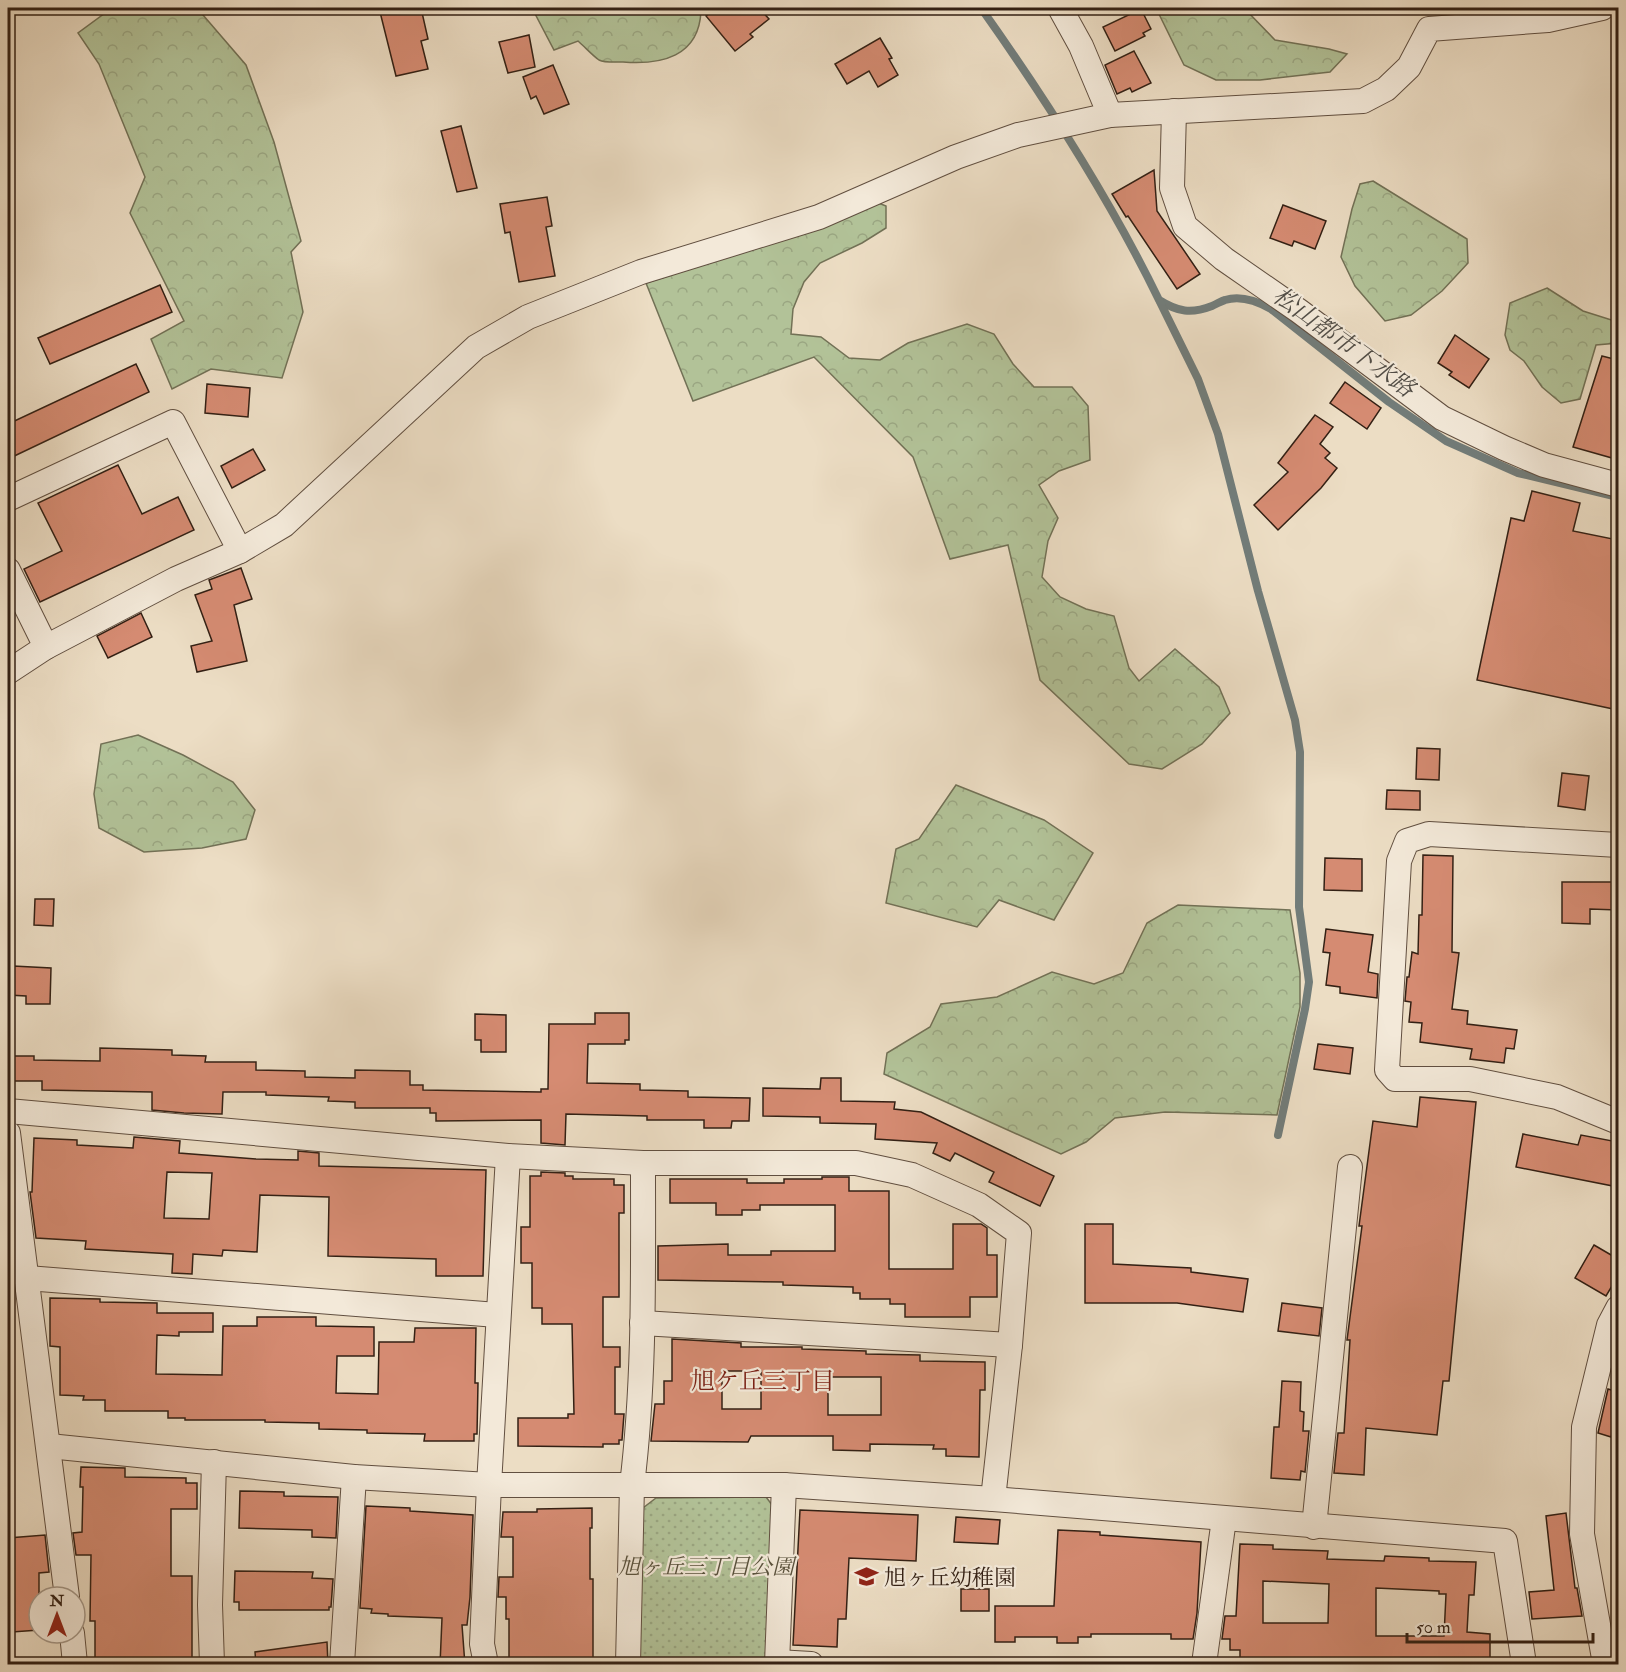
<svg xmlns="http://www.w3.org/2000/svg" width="1626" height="1672" viewBox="0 0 1626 1672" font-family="'IM FELL Double Pica','Noto Serif JP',serif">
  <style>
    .green { fill: url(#green-dots); stroke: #727156; stroke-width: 1.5 }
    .forest { fill: url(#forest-crowns); stroke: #727156; stroke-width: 1.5 }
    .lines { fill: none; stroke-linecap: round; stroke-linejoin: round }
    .stream { stroke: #727c79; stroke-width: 8 }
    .building { fill: #d58b72; stroke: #332014; stroke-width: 1.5; fill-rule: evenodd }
    .minor-casing { stroke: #614f40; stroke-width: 26 }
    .minor { stroke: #f3e9d9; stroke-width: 24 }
    .labels { text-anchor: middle; stroke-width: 4.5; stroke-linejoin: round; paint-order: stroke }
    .park-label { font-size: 22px; font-style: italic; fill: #59513c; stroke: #f3e9d9 }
    .poi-label { font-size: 22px; fill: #332014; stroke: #f3e9d9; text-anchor: start }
    .water-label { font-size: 24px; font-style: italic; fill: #524e47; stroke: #f3e9d9 }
    .neighbourhood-label { font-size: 24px; fill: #7a1f14; stroke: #f3e9d9 }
  </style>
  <defs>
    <pattern id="green-dots" width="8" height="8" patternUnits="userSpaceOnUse" patternTransform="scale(1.5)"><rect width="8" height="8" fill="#b2c298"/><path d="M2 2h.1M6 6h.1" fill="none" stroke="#9aa682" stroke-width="1.8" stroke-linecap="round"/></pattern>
    <pattern id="forest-crowns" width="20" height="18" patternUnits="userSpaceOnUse" patternTransform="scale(1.5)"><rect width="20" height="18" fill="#b2c298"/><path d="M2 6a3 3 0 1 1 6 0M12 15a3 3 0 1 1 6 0" fill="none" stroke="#9aa682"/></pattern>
  </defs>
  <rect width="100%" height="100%" fill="#ecddc4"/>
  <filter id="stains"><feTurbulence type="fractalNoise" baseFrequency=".00333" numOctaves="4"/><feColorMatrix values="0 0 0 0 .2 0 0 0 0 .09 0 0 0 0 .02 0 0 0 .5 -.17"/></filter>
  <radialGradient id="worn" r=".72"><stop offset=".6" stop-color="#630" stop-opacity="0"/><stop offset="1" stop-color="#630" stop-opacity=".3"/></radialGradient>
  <path class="green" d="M766,1497L776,1510L769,1664H637L639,1511L656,1498Z"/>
  <g class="forest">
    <path d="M112,8H197L246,65L274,142L301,241L291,252L303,312L282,378L211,369L172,389L151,339L184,321L130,213L145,177L99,64L78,33Z"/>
    <path d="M532,8H706L701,11C699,57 661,65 623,62C616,62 605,63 599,60C592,55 585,47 578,41L554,50Z"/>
    <path d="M1156,8H1244L1275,40L1329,49L1347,54L1330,72L1260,80H1216L1184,65Z"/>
    <path d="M1373,181L1467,239L1468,263L1442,291L1411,315L1385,321L1355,286L1341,257L1352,209L1360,184Z"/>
    <path d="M876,202L886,206V228L862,243L820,263L804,282L793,309L791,334L821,337L849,358L880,360L908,343L967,324L994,334L1013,364L1034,387H1072L1088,406L1090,460L1059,471L1039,485L1058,518L1048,541L1042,577L1060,597L1086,609L1114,616L1129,668L1139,681L1175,649L1219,687L1230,713L1202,744L1162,769L1129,764L1040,680L1008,545L950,559L913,457L814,357L693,401L646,283L821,227Z"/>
    <path d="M1547,288L1583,311L1618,322V343L1596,345L1580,399L1561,403L1542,387L1524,361L1510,350L1505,335L1510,303Z"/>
    <path d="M138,735L183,755L233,782L255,810L246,839L202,848L144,852L99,828L94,794L101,744Z"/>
    <path d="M956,785L1044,820L1093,853L1054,920L999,900L977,927L886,903L896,849L919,839Z"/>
    <path d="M1178,905L1290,910L1300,973V1007L1277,1115L1165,1112L1115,1118L1086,1142L1061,1154L884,1074L887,1053L930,1027L941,1004L997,997L1052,972L1094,984L1123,973L1147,923Z"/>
  </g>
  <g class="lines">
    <g class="stream">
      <path d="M981,8C1047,101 1109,197 1159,300C1178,312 1191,314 1212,306C1217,304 1221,301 1225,300C1241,295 1257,301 1271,309L1389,402L1446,441L1518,473L1618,497"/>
      <path d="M1160,302L1198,379L1218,434L1258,591L1295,720L1300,752L1299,907L1309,982L1305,1009L1278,1135"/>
    </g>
  </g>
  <g class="building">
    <path d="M379,8H421L428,39L421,41L428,69L396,76Z"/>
    <path d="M717,8H759L769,19L750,34L753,37L735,51L706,16Z"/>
    <path d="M1141,9L1151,29L1143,33L1145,36L1115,51L1103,27Z"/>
    <path d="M529,35L535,67L508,73L499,42Z"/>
    <path d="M880,38L892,58L889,59L898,75L878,87L869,71L847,84L835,64Z"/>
    <path d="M1134,51L1151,83L1132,92L1130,88L1117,94L1105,65Z"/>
    <path d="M553,65L569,104L544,114L536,96L531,99L523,77Z"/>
    <path d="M461,126L477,188L457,192L441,131Z"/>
    <path d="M1154,170L1157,211L1200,274L1177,289L1128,216L1126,217L1112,194Z"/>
    <path d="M547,197L552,226L546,227L555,276L519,282L510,232L505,233L500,204Z"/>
    <path d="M1283,205L1326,221L1315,249L1294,241L1292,246L1270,238Z"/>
    <path d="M160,285L172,312L50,364L38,338Z"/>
    <path d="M1455,335L1489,359L1469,388L1449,375L1452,372L1438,363Z"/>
    <path d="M1602,356L1618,360V436L1612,458L1573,447Z"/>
    <path d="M136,364L149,392L8,459V424Z"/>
    <path d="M1345,382L1381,408L1367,429L1330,403Z"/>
    <path d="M207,384L250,388L248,417L205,413Z"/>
    <path d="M1315,415L1333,427L1320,444L1330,453L1325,458L1337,468L1321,488L1278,530L1254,505L1288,472L1278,463Z"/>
    <path d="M253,449L265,470L232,488L221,466Z"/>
    <path d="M118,465L142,514L178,497L194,530L40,602L24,569L62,551L38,503Z"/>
    <path d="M1532,491L1580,503L1573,531L1618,540V710L1477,680L1511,518L1524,521Z"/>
    <path d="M241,568L252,599L234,605L247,661L197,672L191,646L212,641L195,595L212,589L209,580Z"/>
    <path d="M141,613L152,637L108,658L97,636Z"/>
    <path d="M1417,748L1440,749L1439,780L1416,779Z"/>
    <path d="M1562,773L1589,776L1585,810L1558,806Z"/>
    <path d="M1387,790L1420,791V810L1386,809Z"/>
    <path d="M1423,855L1453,856L1452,952L1459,953L1452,1009L1468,1011L1467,1024L1517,1030L1514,1049L1506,1048L1504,1063L1470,1059L1472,1049L1420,1042L1422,1023L1409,1022L1411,1002L1405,1001L1407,977H1409L1412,952L1418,954L1419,915H1422Z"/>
    <path d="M1325,858L1362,859V891L1324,890Z"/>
    <path d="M1562,882H1618V910L1590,909V924L1562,923Z"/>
    <path d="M35,899H54L53,926L34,925Z"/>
    <path d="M1326,929L1373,935L1368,972L1378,974L1377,998L1340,993V987L1326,985L1330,953L1323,952Z"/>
    <path d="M13,966L51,968L50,1004H26V996L8,995V973H13Z"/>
    <path d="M595,1013H629V1040H625V1044H588L587,1083L640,1084V1090L688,1091V1097L750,1098L749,1121H732L731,1128H704V1120H647V1116L566,1114L565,1145L541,1143V1120L436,1121V1113H430V1108H355V1102L328,1101L329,1097L266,1095V1092H223L222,1114L184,1113L152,1110V1092L42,1090V1081H8V1056H34V1060L100,1061V1048L172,1050V1055L206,1056L205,1062H256V1070L305,1071V1077L355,1078V1070L410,1071V1085H423V1090L541,1092V1089H548L549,1024H595Z"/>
    <path d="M475,1014L506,1015V1052H481V1040H475Z"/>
    <path d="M1318,1044L1353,1048L1350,1074L1314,1069Z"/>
    <path d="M821,1078H841V1101L895,1102L894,1109L921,1112L1054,1176L1040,1206L989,1182L994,1172L955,1153L950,1161L933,1153L937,1143L875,1139L876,1124L820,1123V1117L763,1116V1088L820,1089Z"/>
    <path d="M1420,1097L1476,1102L1449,1381H1443L1437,1435L1366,1428L1364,1475L1334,1473L1338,1433H1344L1350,1340H1347L1362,1226H1359L1373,1121L1417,1127Z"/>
    <path d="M1523,1134L1578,1145L1581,1135L1618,1142V1187L1516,1167Z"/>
    <path d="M134,1137L180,1141L179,1153L256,1159L298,1160V1151L319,1153V1166L486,1170L483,1276H436V1259L328,1256L329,1197L260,1195L257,1252L223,1250L222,1256L193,1254L192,1274L172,1273L173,1254L85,1249L86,1241L36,1238L30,1192H32L34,1138L77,1140V1145L133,1148ZM167,1172L212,1173L209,1219L164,1218Z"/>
    <path d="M541,1172L565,1173V1176H573V1179H614V1185H624V1213H619V1297H603V1347H620V1367H615V1414H624L622,1440H619V1444H603V1447L518,1446V1418H568V1414H574L572,1324H542V1308H532V1263H521V1227H530V1176H541Z"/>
    <path d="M822,1177H849V1191H889V1269H953V1224H981L987,1228V1255H997V1297H970V1317H905V1304H890V1299H860V1293H853V1287L783,1285V1282L658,1280V1246L728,1244V1255H771V1251H835V1205H760V1210H742V1215H716V1203H670V1179H747V1183H784V1179H822Z"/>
    <path d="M1085,1224H1113V1264L1191,1268V1272L1248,1279L1243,1312L1177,1303H1085Z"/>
    <path d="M1594,1245L1618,1259V1276L1606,1296L1575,1278Z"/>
    <path d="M50,1298L100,1299V1302L157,1303V1313H213V1332H179V1336L157,1335L156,1374L222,1375L223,1326H257V1317H316V1326L374,1327V1356H337L336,1393L378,1394L379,1342H414L415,1328H476L475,1383H478L477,1434H474V1441H424L425,1434L367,1433V1430L319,1429V1423L265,1422V1420H185V1418H168V1411H105V1400H83L84,1396L60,1395V1347L50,1346Z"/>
    <path d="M1282,1303L1322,1308L1319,1336L1278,1331Z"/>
    <path d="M672,1339L741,1343V1347H802V1349L866,1351V1354L920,1355V1361L985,1362V1390H980L979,1457L946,1456V1449H933L934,1445L870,1444V1451L833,1450V1436H751L748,1442L651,1441L655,1404H664V1381H672ZM722,1371H761V1409H722ZM828,1377H881V1415H828Z"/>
    <path d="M1282,1381L1301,1382L1300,1411L1304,1412L1303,1431H1309L1305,1472L1301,1471L1300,1480L1271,1478L1274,1427H1279Z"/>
    <path d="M1608,1389L1618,1392V1425L1615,1424L1611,1437L1598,1433Z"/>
    <path d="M81,1467L125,1468V1477L186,1478V1483H197V1509H171V1576H192V1665H95V1621H90L91,1555H76L73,1533L82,1532L83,1487H80Z"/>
    <path d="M240,1491L284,1492V1496L338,1497L336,1538L312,1537V1530L239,1528Z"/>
    <path d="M366,1506L410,1508V1511L473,1515L470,1597L467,1625H462L465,1665H440L442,1618L388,1616V1614L371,1613L372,1609L360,1608Z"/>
    <path d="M592,1508V1528H590V1579H593V1665H509V1619H506V1597H498L499,1577H513V1537H501L503,1512H537V1509Z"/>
    <path d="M800,1510L918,1515L916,1561L849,1558L846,1619H838L837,1647L793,1645Z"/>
    <path d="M1566,1513L1575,1588H1577L1582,1616L1532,1619L1529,1592L1554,1590L1546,1516Z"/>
    <path d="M956,1517L1000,1520L998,1544L954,1542Z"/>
    <path d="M1058,1530L1100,1532V1535L1201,1542L1197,1613L1193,1639H1171V1634H1091V1637H1078V1643H1057V1637H1015V1642H995V1606H1054Z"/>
    <path d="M45,1535L49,1572L39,1573V1630L12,1632L8,1588V1538Z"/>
    <path d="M1240,1544L1273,1545V1549L1328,1551L1327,1559L1384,1561L1385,1556L1429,1558V1561L1476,1562L1474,1595H1469L1467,1632L1490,1634V1662H1479V1664L1349,1665V1658H1299V1660L1240,1659V1650H1230V1639H1222L1225,1616H1236ZM1263,1581L1329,1584L1328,1623H1263ZM1376,1588L1439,1591V1594H1446L1444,1636H1376Z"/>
    <path d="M235,1571L313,1572L312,1578L333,1579L331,1607H329V1610H239V1602H234Z"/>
    <rect x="961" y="1589" width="28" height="22"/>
    <path d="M327,1642L328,1665H256L255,1652Z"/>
  </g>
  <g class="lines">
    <defs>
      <g id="minor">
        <path d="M1060,8L1081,46L1110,115"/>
        <path d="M1174,111L1172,188L1185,226L1224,259L1299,311L1442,418L1504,448L1544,465L1618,485"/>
        <path d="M8,499L173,422L240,551"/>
        <path d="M8,570L46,647"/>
        <path d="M8,672L46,647L176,579L240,551L284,525L476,347L528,317L641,272L819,217L956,157L1018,135L1110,115L1363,101L1386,89L1409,67L1429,29L1548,20L1602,8"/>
        <path d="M1618,845L1429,834L1407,841L1399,861L1387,1070L1395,1079H1470L1557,1097L1618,1122"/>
        <path d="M8,1111L508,1156L643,1163H856L912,1175L979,1205L1019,1233L1010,1345L993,1499"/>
        <path d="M8,1133L67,1597"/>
        <path d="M27,1278L497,1315"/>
        <path d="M642,1323L1010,1345"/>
        <path d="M49,1446L354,1477L489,1485H784L993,1499L1505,1541L1524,1664"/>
        <path d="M1314,1527L1350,1167"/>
        <path d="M72,1633L75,1664"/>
        <path d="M777,1662L811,1664"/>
        <path d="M212,1664L210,1605L214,1462"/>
        <path d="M342,1664L354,1477"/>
        <path d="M486,1664L482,1644L489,1485L508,1156"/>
        <path d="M628,1664L632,1485C645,1379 643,1270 643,1163"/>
        <path d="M777,1664L784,1485"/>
        <path d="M1204,1664L1224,1519"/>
        <path d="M1605,1664L1582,1534L1584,1427L1609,1325L1618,1308"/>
      </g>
    </defs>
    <use href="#minor" class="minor-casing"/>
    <use href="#minor" class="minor"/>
  </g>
  <defs>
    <symbol id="school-bare" viewBox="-9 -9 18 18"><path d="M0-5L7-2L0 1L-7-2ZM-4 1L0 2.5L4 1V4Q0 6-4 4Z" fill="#8f2418" stroke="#f3e9d9" stroke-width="2.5" paint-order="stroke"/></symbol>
  </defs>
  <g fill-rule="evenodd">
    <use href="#school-bare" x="850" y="1560" width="33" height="33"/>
  </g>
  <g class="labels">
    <g class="park-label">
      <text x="706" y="1574">旭ヶ丘三丁目公園</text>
    </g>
    <g class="poi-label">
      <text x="884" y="1585">旭ヶ丘幼稚園</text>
    </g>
    <g class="water-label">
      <text transform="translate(1344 342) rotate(36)" y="8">松山都市下水路</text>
    </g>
    <g class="neighbourhood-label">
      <text x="763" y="1389">旭ケ丘三丁目</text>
    </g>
  </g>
  <rect width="1626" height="1672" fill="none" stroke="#ecddc4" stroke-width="30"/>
  <rect x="9" y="9" width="1608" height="1654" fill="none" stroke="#332014" stroke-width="3"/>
  <rect x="15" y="15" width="1596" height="1642" fill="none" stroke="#332014" stroke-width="1.5"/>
  <g transform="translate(57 1615)"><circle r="28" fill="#f3e9d9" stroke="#a6998a" stroke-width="1.5"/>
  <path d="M0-4.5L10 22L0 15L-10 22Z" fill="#8f2418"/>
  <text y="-9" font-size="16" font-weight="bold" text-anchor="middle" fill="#332014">N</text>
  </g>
  <path d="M1407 1633v9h186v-9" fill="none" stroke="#332014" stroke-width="3"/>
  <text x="1416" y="1633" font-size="18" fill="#332014" stroke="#f3e9d9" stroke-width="4.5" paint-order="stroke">50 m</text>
  <rect width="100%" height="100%" filter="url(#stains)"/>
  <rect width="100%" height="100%" fill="url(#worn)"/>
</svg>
